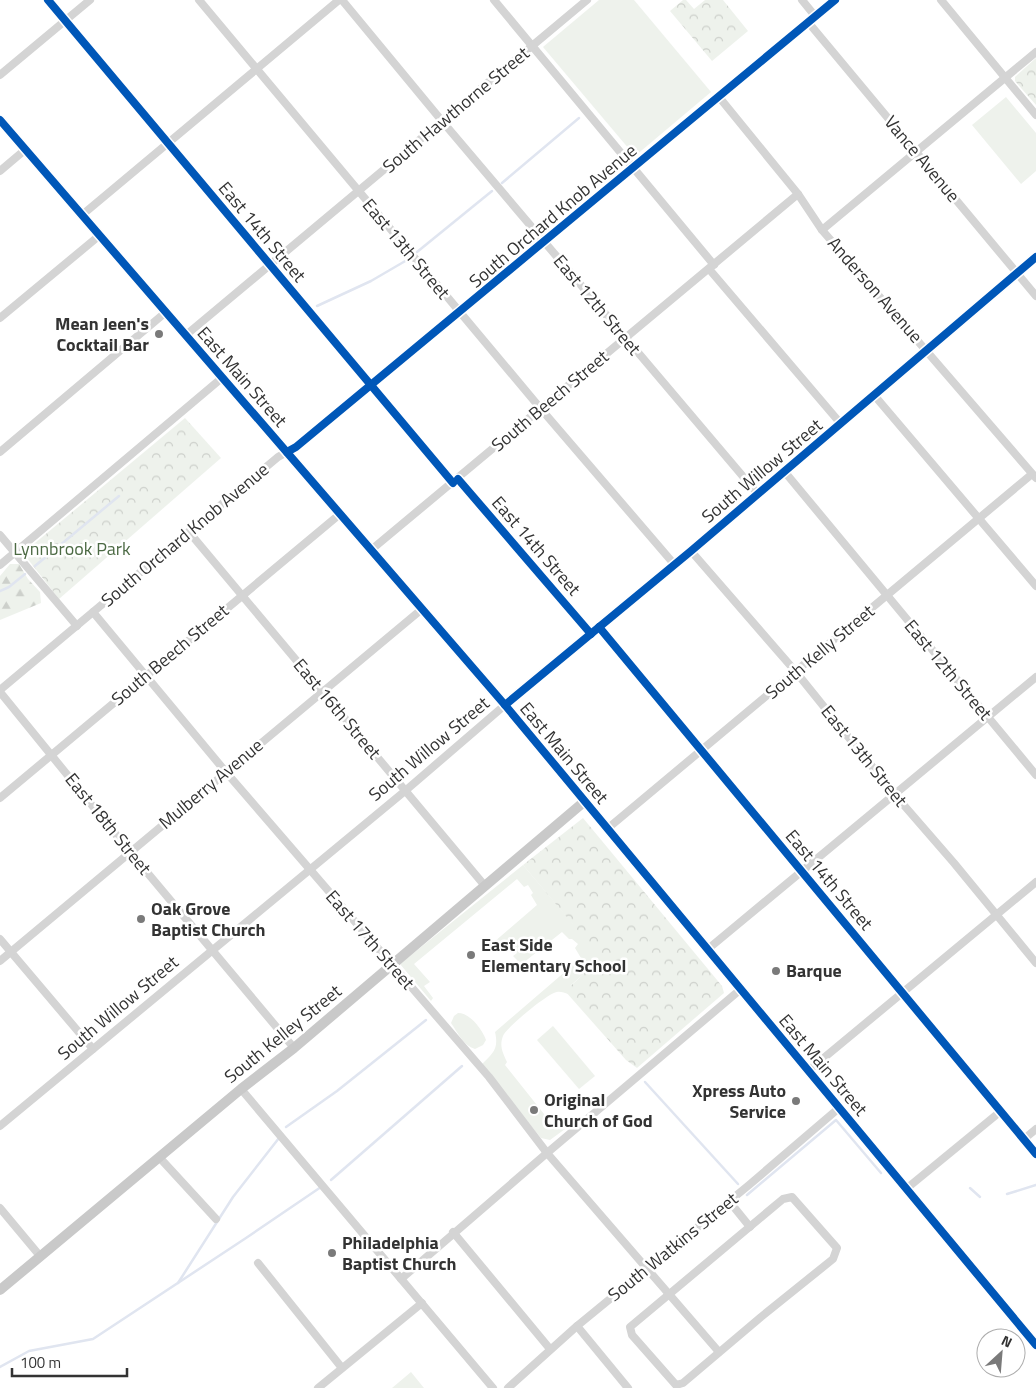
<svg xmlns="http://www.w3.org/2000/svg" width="1036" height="1388" viewBox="0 0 1036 1388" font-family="'Titillium Web',sans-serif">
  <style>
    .green { fill: #eef2ec }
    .forest { fill: url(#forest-firs) }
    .park { fill: url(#park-crowns) }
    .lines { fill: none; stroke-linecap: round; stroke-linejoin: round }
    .stream { stroke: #e0e5f0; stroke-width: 2.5 }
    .minor { stroke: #d4d4d4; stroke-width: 8 }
    .major { stroke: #c9c9c9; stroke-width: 10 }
    .cycleway-casing { stroke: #fff; stroke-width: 11 }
    .cycleway { stroke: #0057b8; stroke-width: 8 }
    .poi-dot { fill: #7a7a7a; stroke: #fff; stroke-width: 2 }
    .labels { text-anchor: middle; stroke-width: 5; stroke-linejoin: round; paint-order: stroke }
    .street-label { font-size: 18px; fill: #333; stroke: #fff }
    .poi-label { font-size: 18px; font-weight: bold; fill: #333; stroke: #fff; text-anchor: start }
    .park-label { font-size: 18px; fill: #4c6a44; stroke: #fff }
  </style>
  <defs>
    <pattern id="forest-firs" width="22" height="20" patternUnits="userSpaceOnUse" patternTransform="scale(1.25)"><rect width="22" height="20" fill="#eef2ec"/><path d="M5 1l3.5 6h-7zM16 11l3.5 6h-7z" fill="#cdd0cb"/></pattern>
    <pattern id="park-crowns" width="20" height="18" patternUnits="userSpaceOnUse" patternTransform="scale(1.25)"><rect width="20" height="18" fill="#eef2ec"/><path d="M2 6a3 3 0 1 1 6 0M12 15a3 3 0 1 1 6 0" fill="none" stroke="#cdd0cb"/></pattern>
  </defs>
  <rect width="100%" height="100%" fill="#fff"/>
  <g class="green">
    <path d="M599,0H634L711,92L635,156L543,47Z"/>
    <path d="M1006,97L1036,133V171L1021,184L972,125Z"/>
    <path d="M523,865L602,958L571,985L568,994C565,993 560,991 557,992C548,993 506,1028 503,1036C499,1046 503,1053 507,1062L505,1065L552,1124L556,1120L560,1122L565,1129L550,1140L541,1138L481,1065C493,1053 499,1049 495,1032L581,958L575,948L578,944L572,939H569L562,932L518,967L517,960L513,956L517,953L508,943L504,945L501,942L498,945L494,942L537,905L531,895L533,893L528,885L524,887L517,879L414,964L430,982L424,986L433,998L431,1001L400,964Z"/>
    <path d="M458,1013C470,1013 482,1029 486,1040L483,1045L475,1049C463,1045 458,1033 451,1023L454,1016Z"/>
    <path d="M553,1026L595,1076L579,1089L537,1040Z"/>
    <path d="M411,1372L424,1388H392Z"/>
  </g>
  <path class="forest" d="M10,564H19L28,579L40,592L41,603L0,620V576Z"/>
  <g class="park">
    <path d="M683,0H686L694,9L705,0H723L748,31L712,61L670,11Z"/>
    <path d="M1036,58V105L1015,81V77Z"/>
    <path d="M185,418L221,458L59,599L23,553Z"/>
    <path d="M583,818L722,986L724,993L637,1068L626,1060L565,991L601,958L523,865Z"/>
  </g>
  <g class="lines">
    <g class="stream">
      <path d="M502,183L579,118"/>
      <path d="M417,252L492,191"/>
      <path d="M317,306L371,281L407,260"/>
      <path d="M35,566L119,496"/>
      <path d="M0,591L9,587L25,574"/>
      <path d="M645,1082L738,1184"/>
      <path d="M286,1127L337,1091L426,1020"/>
      <path d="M331,1180L462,1066"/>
      <path d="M970,1188L980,1197"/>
      <path d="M1007,1194L1036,1185"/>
      <path d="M747,1195L836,1120L881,1173"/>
      <path d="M178,1283L233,1197L279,1138"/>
      <path d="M0,1367L29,1351L93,1339L246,1238L321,1187"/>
    </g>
    <g class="minor">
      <path d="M48,0L453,483"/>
      <path d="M199,0L541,409L674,564"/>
      <path d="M342,0L442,121L757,493"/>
      <path d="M494,0L714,265"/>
      <path d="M802,0L815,16"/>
      <path d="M941,0L1036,115"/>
      <path d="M808,22L1036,296"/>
      <path d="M0,75L90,0"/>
      <path d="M719,97L798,194L822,230L1036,478"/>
      <path d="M0,171L26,149"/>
      <path d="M82,215L339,0"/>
      <path d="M822,230L1036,52"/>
      <path d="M709,269L841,424"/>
      <path d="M0,318L100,235"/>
      <path d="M186,335L587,0"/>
      <path d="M874,395L1036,586"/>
      <path d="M0,452L166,312"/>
      <path d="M784,471L1036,775"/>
      <path d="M458,479L591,634"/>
      <path d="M189,532L485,886"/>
      <path d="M0,535L77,626"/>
      <path d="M371,550L798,194"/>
      <path d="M691,551L796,672L895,795L954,863L1036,963"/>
      <path d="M0,565L223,377"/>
      <path d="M93,612L225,771L489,1077L547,1153L719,1352"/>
      <path d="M599,627L1036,1154"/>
      <path d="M0,690L278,457L296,447L371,386L835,0"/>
      <path d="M0,692L130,852L294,1048"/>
      <path d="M0,798L340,514"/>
      <path d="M607,829L1032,474"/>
      <path d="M0,939L93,1049"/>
      <path d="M708,949L1036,677"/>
      <path d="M0,961L422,609"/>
      <path d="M808,1071L1036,882"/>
      <path d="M241,1089L493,1388"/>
      <path d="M0,1126L405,791L505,705"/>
      <path d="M1024,1139L1036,1129"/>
      <path d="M159,1157L216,1219"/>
      <path d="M906,1189L1001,1111"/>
      <path d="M792,1197L837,1248L833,1259L761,1317L683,1383L676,1385L632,1335L630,1327L783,1199Z"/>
      <path d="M729,1201L750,1227"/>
      <path d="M0,1208L40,1256"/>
      <path d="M453,1232L550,1349"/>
      <path d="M258,1263L342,1368"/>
      <path d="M401,1279L547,1153L741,989"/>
      <path d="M577,1326L628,1388"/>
      <path d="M318,1388L422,1303"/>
      <path d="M508,1388L577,1326L749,1185L839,1108"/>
    </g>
    <g class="major">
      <path d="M0,120L505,705L1036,1345"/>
      <path d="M505,705L691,551L1036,257"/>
      <path d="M0,1290L241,1089L294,1048L585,801"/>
    </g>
    <defs>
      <g id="cycleway">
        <path d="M48,0L453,483"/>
        <path d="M0,120L505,705L1036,1345"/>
        <path d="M287,452L296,447L835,0"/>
        <path d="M458,479L591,634"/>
        <path d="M599,627L1036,1154"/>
        <path d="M505,705L691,551L1036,257"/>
      </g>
    </defs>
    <use href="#cycleway" class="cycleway-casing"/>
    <use href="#cycleway" class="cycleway"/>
  </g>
  <g class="poi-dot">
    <circle cx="159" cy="334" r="5"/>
    <circle cx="141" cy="919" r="5"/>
    <circle cx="471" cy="955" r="5"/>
    <circle cx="776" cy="971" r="5"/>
    <circle cx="796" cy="1101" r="5"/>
    <circle cx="534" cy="1110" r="5"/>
    <circle cx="332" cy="1253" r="5"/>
  </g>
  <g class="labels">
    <g class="street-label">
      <text transform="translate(456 110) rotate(-40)" y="6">South Hawthorne Street</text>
      <text transform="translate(922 159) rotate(50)" y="6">Vance Avenue</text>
      <text transform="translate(553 216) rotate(-40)" y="6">South Orchard Knob Avenue</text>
      <text transform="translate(262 232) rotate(50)" y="6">East 14th Street</text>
      <text transform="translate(406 249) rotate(50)" y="6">East 13th Street</text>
      <text transform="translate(875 290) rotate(49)" y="6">Anderson Avenue</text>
      <text transform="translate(597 305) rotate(50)" y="6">East 12th Street</text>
      <text transform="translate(242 377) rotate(49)" y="6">East Main Street</text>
      <text transform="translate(550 401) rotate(-40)" y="6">South Beech Street</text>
      <text transform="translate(762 471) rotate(-40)" y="6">South Willow Street</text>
      <text transform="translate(185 535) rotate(-40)" y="6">South Orchard Knob Avenue</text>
      <text transform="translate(536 546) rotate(49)" y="6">East 14th Street</text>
      <text transform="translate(820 652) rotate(-40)" y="6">South Kelly Street</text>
      <text transform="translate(170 655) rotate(-40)" y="6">South Beech Street</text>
      <text transform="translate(948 670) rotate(50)" y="6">East 12th Street</text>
      <text transform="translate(337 709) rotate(50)" y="6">East 16th Street</text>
      <text transform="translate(429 749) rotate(-40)" y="6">South Willow Street</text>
      <text transform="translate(564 753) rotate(50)" y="6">East Main Street</text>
      <text transform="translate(864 756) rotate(51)" y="6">East 13th Street</text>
      <text transform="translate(211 784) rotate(-40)" y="6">Mulberry Avenue</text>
      <text transform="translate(108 824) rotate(51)" y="6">East 18th Street</text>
      <text transform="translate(829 880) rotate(50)" y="6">East 14th Street</text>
      <text transform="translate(370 940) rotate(49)" y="6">East 17th Street</text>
      <text transform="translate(118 1008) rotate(-40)" y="6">South Willow Street</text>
      <text transform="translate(283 1034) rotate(-39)" y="6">South Kelley Street</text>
      <text transform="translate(823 1065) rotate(50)" y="6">East Main Street</text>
      <text transform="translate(673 1247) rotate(-39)" y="6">South Watkins Street</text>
    </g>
    <g class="poi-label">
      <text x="149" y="330" text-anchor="end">Mean Jeen's<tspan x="149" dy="21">Cocktail Bar</tspan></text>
      <text x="151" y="915">Oak Grove<tspan x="151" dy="21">Baptist Church</tspan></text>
      <text x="481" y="951">East Side<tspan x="481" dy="21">Elementary School</tspan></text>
      <text x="786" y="977">Barque</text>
      <text x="786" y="1097" text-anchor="end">Xpress Auto<tspan x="786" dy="21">Service</tspan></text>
      <text x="544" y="1106">Original<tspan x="544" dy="21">Church of God</tspan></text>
      <text x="342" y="1249">Philadelphia<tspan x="342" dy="21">Baptist Church</tspan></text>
    </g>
    <g class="park-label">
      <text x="72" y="555">Lynnbrook Park</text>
    </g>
  </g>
  <g transform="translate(1001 1353) rotate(26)"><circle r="24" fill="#ffffff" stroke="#adadad"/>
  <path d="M0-4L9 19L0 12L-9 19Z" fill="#7a7a7a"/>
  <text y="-8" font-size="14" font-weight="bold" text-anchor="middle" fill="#333333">N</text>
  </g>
  <path d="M12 1368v8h115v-8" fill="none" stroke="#333333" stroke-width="2.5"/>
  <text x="20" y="1368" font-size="15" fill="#333333" stroke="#ffffff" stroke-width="4" paint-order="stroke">100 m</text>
</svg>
